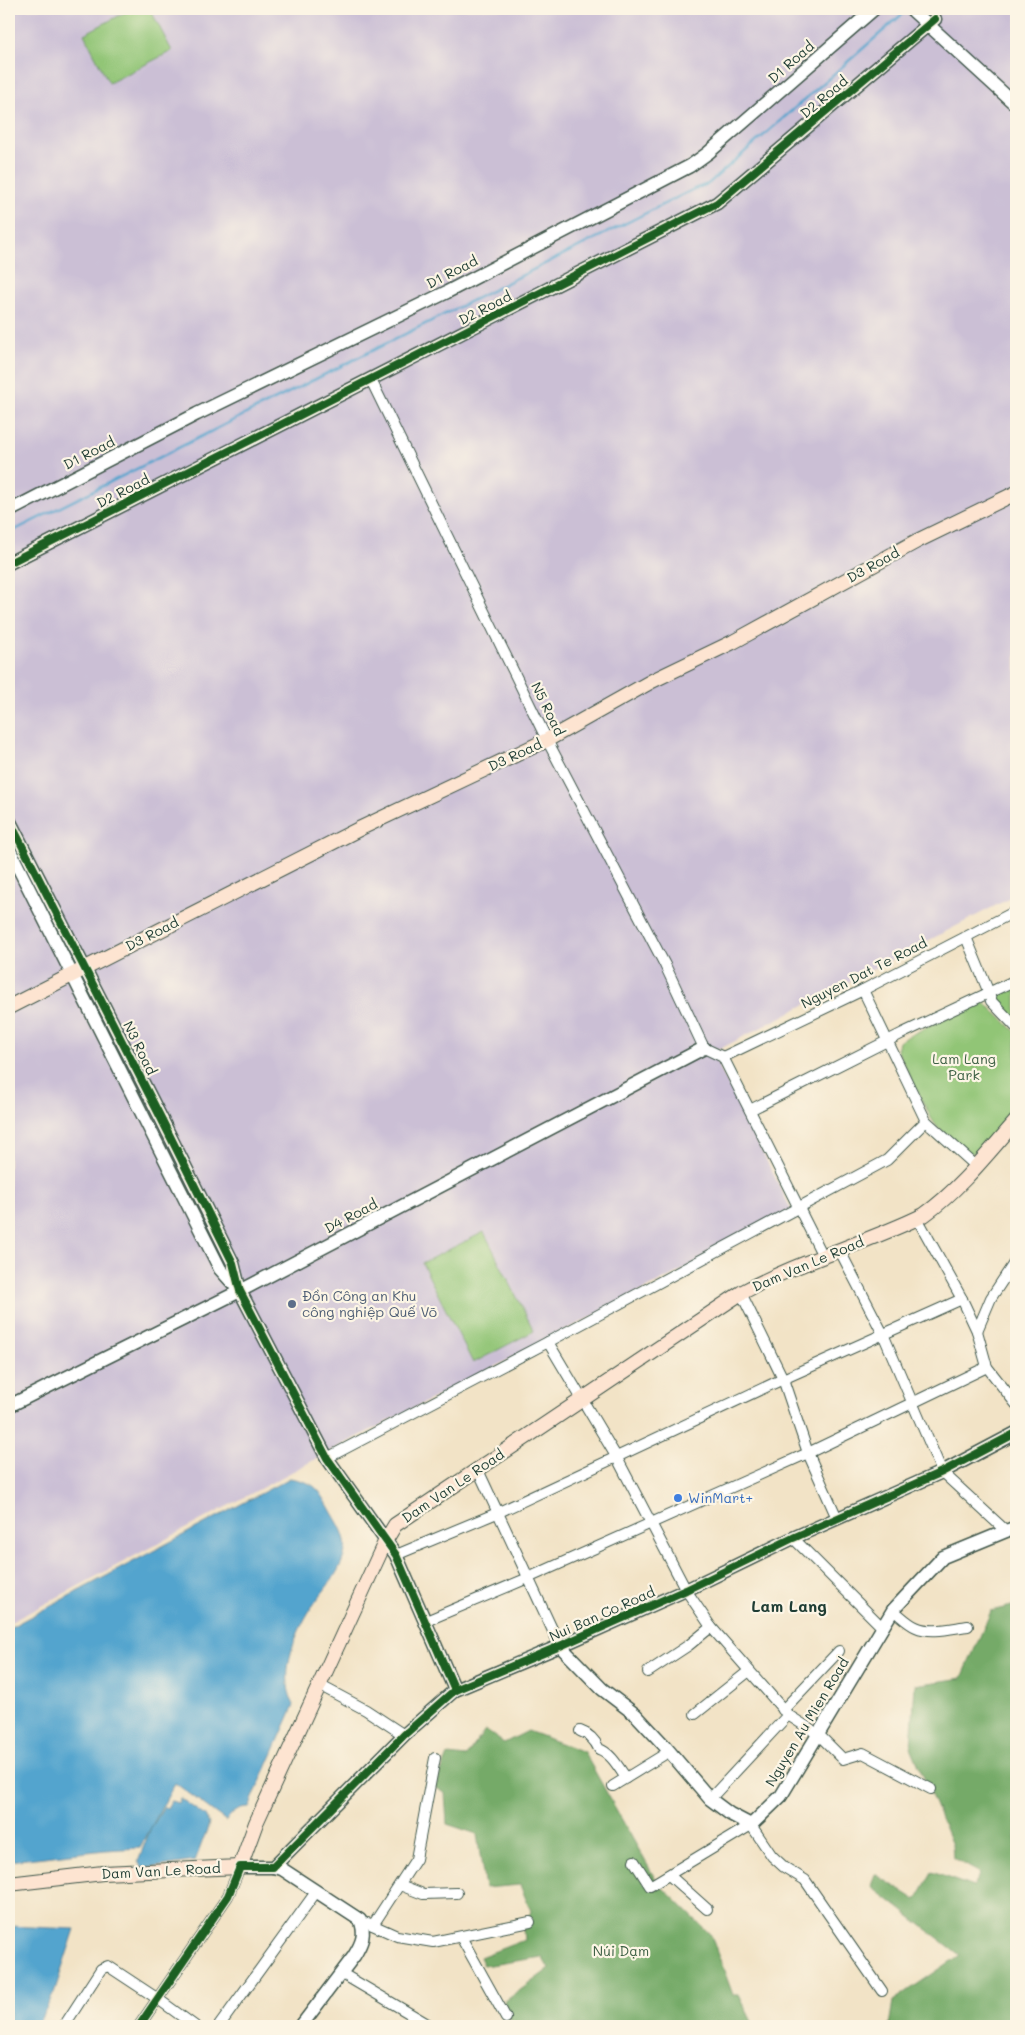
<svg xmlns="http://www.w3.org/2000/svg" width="1025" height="2035" viewBox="0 0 1025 2035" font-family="Mali,sans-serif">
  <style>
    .industrial { fill: #cbbfd5 }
    .green { fill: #91c576; stroke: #588155 }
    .forest { fill: #74aa67; stroke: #4a744e }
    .water { fill: #53a4ce; stroke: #397081 }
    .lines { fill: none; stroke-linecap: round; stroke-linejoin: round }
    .stream { stroke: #53a4ce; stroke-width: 2.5 }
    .minor-casing { stroke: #3f564a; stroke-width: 12 }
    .tertiary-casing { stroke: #3f564a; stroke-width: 15 }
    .secondary-casing { stroke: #3f564a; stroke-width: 16 }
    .minor { stroke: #fff; stroke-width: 10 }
    .tertiary { stroke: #fff; stroke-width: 12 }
    .secondary { stroke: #fde4d1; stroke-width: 14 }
    .cycleway-casing { stroke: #fcf5e5; stroke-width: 11 }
    .cycleway { stroke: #1b5e20; stroke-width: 8 }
    .service-dot { fill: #5c6f8a; stroke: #fcf5e5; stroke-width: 2 }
    .shop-dot { fill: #3f7fe0; stroke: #fcf5e5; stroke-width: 2 }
    .labels { text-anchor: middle; stroke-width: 4.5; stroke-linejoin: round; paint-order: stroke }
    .street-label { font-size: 14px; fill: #1f3d34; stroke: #fcf5e5 }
    .park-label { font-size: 14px; fill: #3c5f44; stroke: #fcf5e5 }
    .service-label { font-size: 14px; fill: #4e5e75; stroke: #fcf5e5; text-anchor: start }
    .shop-label { font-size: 14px; fill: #366cbe; stroke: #fcf5e5; text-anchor: start }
    .quarter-label { font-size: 16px; font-weight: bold; fill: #1f3d34; stroke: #fcf5e5 }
  </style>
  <rect width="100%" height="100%" fill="#fcf5e5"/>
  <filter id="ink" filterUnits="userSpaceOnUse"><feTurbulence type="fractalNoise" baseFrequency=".02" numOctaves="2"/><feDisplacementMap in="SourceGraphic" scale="10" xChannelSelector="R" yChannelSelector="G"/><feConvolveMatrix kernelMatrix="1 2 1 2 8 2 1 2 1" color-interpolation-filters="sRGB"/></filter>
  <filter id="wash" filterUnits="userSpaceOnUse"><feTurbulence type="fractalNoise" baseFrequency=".0096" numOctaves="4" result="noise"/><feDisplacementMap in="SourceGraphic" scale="20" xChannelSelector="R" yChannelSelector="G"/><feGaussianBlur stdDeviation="1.12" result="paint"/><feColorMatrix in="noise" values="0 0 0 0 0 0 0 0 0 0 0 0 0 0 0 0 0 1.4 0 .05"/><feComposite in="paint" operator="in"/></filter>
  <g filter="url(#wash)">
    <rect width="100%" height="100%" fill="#f2e3c6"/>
    <path class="industrial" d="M9,9H1016V895L712,1053L793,1213L342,1445L9,1623Z"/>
    <g class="green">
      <path d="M132,9H150L172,51L109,83L84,34Z"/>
      <path d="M1016,984V1020L999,1003C998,991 1008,988 1016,984Z"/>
      <path d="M982,1000L1016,1032V1112L979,1151L969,1154L937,1127L931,1118L897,1050L899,1042L903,1039Z"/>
      <path d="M484,1232L534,1331L473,1363L422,1263Z"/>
    </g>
    <g class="forest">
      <path d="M1016,1605V2026H889L893,2001L960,1955L871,1886L875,1874L916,1900L932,1872L973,1887L980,1873L953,1858L952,1845L911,1747L915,1685L962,1678L991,1611Z"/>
      <path d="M485,1730L504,1743L528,1731L584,1752L657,1882L711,1935L733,1995H739L754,2026H513L504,2002L549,1969L542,1957L484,1966L480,1957L524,1940L523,1930L531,1911L520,1885L485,1888L477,1834L447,1824L445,1793L435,1787L448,1755L466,1757Z"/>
    </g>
    <g class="water">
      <path d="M290,1478C315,1483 318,1487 330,1509C337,1522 348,1536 345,1551C342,1570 327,1586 316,1601C297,1628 277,1673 294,1705L249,1807C238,1807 232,1812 226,1821L175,1783L140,1848L105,1850L9,1861V1628Z"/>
      <path d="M180,1798L205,1816L209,1824L195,1861L148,1868L141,1867L138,1861L150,1830L164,1807L167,1808L171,1801L178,1803Z"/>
      <path d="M9,1926L75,1929L54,1993L37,2026H9Z"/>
    </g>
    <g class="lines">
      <path class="stream" d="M9,533L694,189L708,184L907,10"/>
    </g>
  </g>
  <g filter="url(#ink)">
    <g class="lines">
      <defs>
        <g id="minor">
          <path d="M371,380L547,740L665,965L704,1048L723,1057L824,1258"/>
          <path d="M966,937L989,993L991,1001L1016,1027"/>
          <path d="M863,990L926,1121L976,1166"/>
          <path d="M723,1057L863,990L1016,911"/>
          <path d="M750,1110L903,1033L1016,980"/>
          <path d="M917,1218L962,1299L977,1331L987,1367L1016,1404"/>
          <path d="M840,1251L883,1334L942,1472L1006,1531"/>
          <path d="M741,1293L783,1379L808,1453L837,1518"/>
          <path d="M977,1331L991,1298L1016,1260"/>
          <path d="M548,1342L617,1458L686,1590L711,1627L788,1715L818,1734L843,1759L863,1753L931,1789"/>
          <path d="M327,1458L548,1342L887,1160L926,1121"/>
          <path d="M478,1470L560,1646"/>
          <path d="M793,1538L881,1626"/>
          <path d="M396,1555L497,1513L783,1379L962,1299"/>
          <path d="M893,1610C900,1615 907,1623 916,1627C931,1634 952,1628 968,1626"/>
          <path d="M426,1621L528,1578L808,1453L987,1367"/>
          <path d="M648,1672L689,1645L711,1627"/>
          <path d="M319,1685L366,1710L404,1735"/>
          <path d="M783,1710L839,1651"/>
          <path d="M695,1714L749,1671"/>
          <path d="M580,1731C589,1734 595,1740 599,1749C611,1753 619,1768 626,1778"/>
          <path d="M613,1786L670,1751"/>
          <path d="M710,1799L788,1715"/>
          <path d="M634,1861L650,1886L751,1825L772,1856L784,1867L805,1880L882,1991"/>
          <path d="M669,1875L707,1909"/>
          <path d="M400,1885L423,1894L457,1893"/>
          <path d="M368,1923L397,1936L433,1942L530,1922"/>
          <path d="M373,1925L416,1859L435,1758"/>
          <path d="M461,1937L506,2018"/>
          <path d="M341,1973L431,2026"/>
          <path d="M64,2026L101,1969L108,1966L158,1999L195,2026"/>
          <path d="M139,2026L228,1896L240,1867"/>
          <path d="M219,2026L316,1892"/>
        </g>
        <g id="tertiary">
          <path d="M911,9L1016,105"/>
          <path d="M9,511L197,414L447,292L690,166L708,153L874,9"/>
          <path d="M9,563L717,203L935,19"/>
          <path d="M9,820L161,1118L233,1263L240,1291L327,1458L396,1555L455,1690"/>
          <path d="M9,849L220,1269L238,1289"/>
          <path d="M9,1406L240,1291L704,1048"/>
          <path d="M560,1646L602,1689L636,1715L663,1744L710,1799L730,1814L751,1825L781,1796L893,1610L943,1557L1016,1527"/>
          <path d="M240,1867H273L404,1735L455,1690L560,1646L686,1590L793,1538L942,1472L1016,1433"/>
          <path d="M273,1867L282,1869L360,1920C366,1934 362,1943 354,1956L301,2026"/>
        </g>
        <g id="secondary">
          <path d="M9,1007L361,828L547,740L652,681L733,642L917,541L1016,493"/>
          <path d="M9,1884L103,1873L240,1867L256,1823L386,1540L395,1525L741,1293C799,1261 865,1244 924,1215C959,1190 988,1153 1016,1121"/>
        </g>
      </defs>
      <use href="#minor" class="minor-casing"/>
      <use href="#tertiary" class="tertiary-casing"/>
      <use href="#secondary" class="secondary-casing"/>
      <use href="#minor" class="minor"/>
      <use href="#tertiary" class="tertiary"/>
      <use href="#secondary" class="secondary"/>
      <defs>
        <g id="cycleway">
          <path d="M9,563L717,203L935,19"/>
          <path d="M9,820L161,1118L233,1263L240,1291L327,1458L396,1555L455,1690"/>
          <path d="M139,2026L228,1896L240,1867H273L404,1735L455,1690L560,1646L686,1590L793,1538L942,1472L1016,1433"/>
        </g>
      </defs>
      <use href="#cycleway" class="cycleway-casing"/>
      <use href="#cycleway" class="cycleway"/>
    </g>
  </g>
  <circle class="service-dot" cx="292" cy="1304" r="5"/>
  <circle class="shop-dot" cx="678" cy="1498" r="5"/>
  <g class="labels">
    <g class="street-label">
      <text transform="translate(791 62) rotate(-41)" y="5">D1 Road</text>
      <text transform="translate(824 97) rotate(-40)" y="5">D2 Road</text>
      <text transform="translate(452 272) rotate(-27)" y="5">D1 Road</text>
      <text transform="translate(485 308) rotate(-27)" y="5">D2 Road</text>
      <text transform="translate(89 453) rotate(-27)" y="5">D1 Road</text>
      <text transform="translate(123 491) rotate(-27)" y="5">D2 Road</text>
      <text transform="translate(873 565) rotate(-29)" y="5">D3 Road</text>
      <text transform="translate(548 709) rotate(64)" y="5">N5 Road</text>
      <text transform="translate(515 755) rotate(-25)" y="5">D3 Road</text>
      <text transform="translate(152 934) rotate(-27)" y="5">D3 Road</text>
      <text transform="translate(864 973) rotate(-27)" y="5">Nguyen Dat Te Road</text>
      <text transform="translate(140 1048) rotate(64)" y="5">N3 Road</text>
      <text transform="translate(351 1216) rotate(-28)" y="5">D4 Road</text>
      <text transform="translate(808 1264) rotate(-23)" y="5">Dam Van Le Road</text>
      <text transform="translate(453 1486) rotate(-34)" y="5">Dam Van Le Road</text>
      <text transform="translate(602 1614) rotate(-24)" y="5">Nui Ban Co Road</text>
      <text transform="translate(807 1722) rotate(-59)" y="5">Nguyen Au Mien Road</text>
      <text transform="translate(161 1871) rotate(-3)" y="5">Dam Van Le Road</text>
    </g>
    <g class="park-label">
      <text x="964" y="1064">Lam Lang<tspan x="964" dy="16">Park</tspan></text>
      <text x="621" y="1956">Núi Dạm</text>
    </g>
    <g class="service-label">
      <text x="302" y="1301">Đồn Công an Khu<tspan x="302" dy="16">công nghiệp Quế Võ</tspan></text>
    </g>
    <g class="shop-label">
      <text x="688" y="1503">WinMart+</text>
    </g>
    <g class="quarter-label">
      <text x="789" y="1612">Lam Lang</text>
    </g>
  </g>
  <rect width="1025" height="2035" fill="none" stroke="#fcf5e5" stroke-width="30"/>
</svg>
